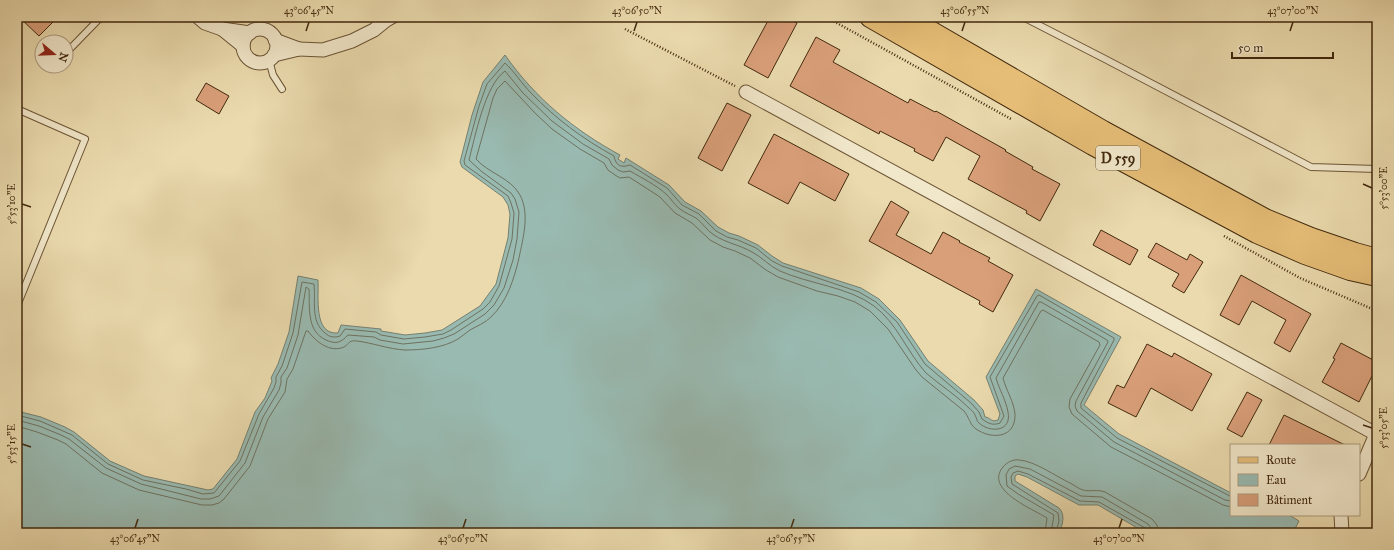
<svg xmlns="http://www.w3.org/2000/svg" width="1394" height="550" viewBox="0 0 1394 550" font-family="'IM FELL Great Primer',serif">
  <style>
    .water { fill: #99bab1; stroke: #768070 }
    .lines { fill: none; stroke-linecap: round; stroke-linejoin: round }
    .shore { stroke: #6e7260; stroke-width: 1 }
    .building { fill: #d99f79; stroke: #42290e }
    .service-casing { stroke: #6c5536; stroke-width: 8 }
    .minor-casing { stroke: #6c5536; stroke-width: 15 }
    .primary-casing { stroke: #42290e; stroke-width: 22 }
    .path { stroke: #42290e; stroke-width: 2.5; stroke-dasharray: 1 2; stroke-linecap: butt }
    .service { stroke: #f1e7ca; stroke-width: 6 }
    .minor { stroke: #f1e7ca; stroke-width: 13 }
    .primary { stroke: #e5bd76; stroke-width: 20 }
    .ticks { fill: none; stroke: #42290e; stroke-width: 1.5 }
    .labels { text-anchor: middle; stroke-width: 3.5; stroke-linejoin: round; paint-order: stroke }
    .shield { fill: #f1e7ca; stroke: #766246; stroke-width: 1 }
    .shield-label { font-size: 14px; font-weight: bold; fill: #42290e }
    .neatline { fill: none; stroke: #42290e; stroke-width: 1.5 }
    .ticks-label { font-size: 10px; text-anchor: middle; fill: #42290e }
  </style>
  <rect width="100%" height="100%" fill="#eadaad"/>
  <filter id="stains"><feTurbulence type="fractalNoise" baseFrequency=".005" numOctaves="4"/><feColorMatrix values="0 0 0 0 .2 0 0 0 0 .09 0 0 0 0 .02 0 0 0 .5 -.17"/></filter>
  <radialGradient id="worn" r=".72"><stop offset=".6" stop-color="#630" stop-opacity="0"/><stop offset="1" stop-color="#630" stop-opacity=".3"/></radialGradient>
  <path class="water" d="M505,55C535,98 574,130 620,155L618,159L624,163L626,158L669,185L685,202L701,211L718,227L729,233L739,236L758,245L772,256L783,263L861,288L879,299L900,320L928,361L974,400L983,410L985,417C989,417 990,420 994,421L998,420L1000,414L986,377L1036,289L1121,337L1084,405L1119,434L1231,493V515H1289L1299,521L1295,529L1285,528L1282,533H1146L1098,505H1079L1027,477L1018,474L1015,476V481L1059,508C1066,515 1062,524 1060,533H17V411L41,417L65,427L74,432L110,461L144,476L208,490L213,489L237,459L255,412L265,398L272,381L271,378L278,364L289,332L298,276L318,280C319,296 313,335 338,333L341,325L381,329V331L405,335L425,333L442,330L480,306L496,284L508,238L510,214L508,205L503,197L462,167L460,162L472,115L483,82Z"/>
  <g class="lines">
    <g class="shore">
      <path d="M17,415L40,421L63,431L72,435L108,464L143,480L186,489L203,494L214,493L240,461L259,414L274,388L276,382V377L282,366L293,333L302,282L314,284C316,301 310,321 325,333C329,337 334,338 340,336L345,329L376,332L381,335L404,339L425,337L443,334L451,330L483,309L490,302L499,286L512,239L514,213L511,203L508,196L465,165L464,161L479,106L487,84L505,63C514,71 522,84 531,93C556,119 583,139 614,156C616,166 621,168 630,165L667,188L682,205L699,214L716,231L727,237L738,240L756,248L772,261L782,266L859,292L876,302L897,322L925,364L971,403L979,412L982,419C988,423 992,426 1000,423L1004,416L990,377L1037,296L1039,295L1114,338V340L1081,403V408L1117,438L1228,495L1231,496"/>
      <path d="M17,420L39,426L61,435L69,439L106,468L141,484L201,499H210L219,496L245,463L263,417L279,390L281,383V377L287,368L298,335L306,287L309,289C310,307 306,331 326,340C337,345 341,342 348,335L374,337L380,340L403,344L433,341L444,338L454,334L485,314L494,305L504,288L513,260L517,239L519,212L515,199L511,193L481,171L469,160C475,137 485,85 505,71L523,93L552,121L583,144L609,159L612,165L618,170L623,172L630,171C642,178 656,185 666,194C671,198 674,205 680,209C685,213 691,215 696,218C703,223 707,231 714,235C726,243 740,245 752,252C762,257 769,266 780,271C809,284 849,287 874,306C897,323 907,352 926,373C940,385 956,395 969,408C971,410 974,412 975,415C977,418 976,421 979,423C990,433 1012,432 1008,412C1006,400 999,389 996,378L1039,302H1041L1107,340L1108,342L1076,401L1075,406L1077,411L1114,442L1225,500L1231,501"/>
      <path d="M17,426L37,432L58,440L66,444L102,473L139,490L202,505H212L219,503L224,499L250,466L268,419L285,392L287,379L293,369L306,331H308C316,342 330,353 344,347C350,343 349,340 357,341C373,343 388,349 405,350C422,350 443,348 458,339C462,336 466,333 470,330C477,326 485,323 491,317C507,302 514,279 519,258C523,238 530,214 520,195C511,178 488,173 476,159L493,98L497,89L505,81L535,113L552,129L580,149L604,163L608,170L615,175L620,178L629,177L660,197L675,213L692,223L710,240L723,247L735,251L750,258L766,270L778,277L817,291L838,296L855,302L870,311L888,329L916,370L922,377L964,411C969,417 970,425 976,429C992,440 1016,438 1015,414C1014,402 1006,390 1003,378L1041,311L1043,310L1099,342L1100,345L1070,399L1069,407L1072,414L1111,447L1223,505L1231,507"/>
      <path d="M1045,533L1047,518C1033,509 984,490 1003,467C1007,462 1014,459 1019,460C1035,461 1055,476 1070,483C1074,485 1079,489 1083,490C1090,492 1097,489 1105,492L1152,519L1157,525L1158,533"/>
      <path d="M1051,533L1054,515L1018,494L1007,486L1006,475L1009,469L1015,466L1030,469L1081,496L1102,497L1148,524L1151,528L1152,533"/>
      <path d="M1056,533L1059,521L1058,513L1012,484L1011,477L1013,473L1018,471L1028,474L1080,501L1099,502L1145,528L1147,533"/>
    </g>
  </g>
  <g class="building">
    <path d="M19,17H58L39,36Z"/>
    <path d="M770,17H786L797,23L768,78L744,65Z"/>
    <path d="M816,37L840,50L833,62L908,103L910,99L935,112L936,111L1006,150L1005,151L1033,167L1032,169L1060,184L1040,221L1026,213L1027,211L968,179L980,156L946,137L933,161L914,151L915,149L880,131L879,134L790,86Z"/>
    <path d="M206,83L229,96L219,114L196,100Z"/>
    <path d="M727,103L751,115L722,171L698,158Z"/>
    <path d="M774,134L849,174L835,201L800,182L788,204L748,183Z"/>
    <path d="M891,201L909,212L896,235L931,254L943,232L960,241L959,242L990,258L988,261L1013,275L993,312L979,304L980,301L869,241Z"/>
    <path d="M1101,230L1138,250L1130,265L1093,245Z"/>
    <path d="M1156,243L1187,260L1190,254L1203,262L1184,293L1172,286L1179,274L1148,257Z"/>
    <path d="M1241,275L1311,314L1290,352L1274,343L1286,320L1252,301L1239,325L1220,315Z"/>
    <path d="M1341,343L1377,362V366L1359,402L1322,382L1335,359L1333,358Z"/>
    <path d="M1147,344L1172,357L1174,353L1212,374L1192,411L1151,388L1136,417L1108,403L1117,385L1124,388Z"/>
    <path d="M1247,392L1262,400L1242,437L1227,429Z"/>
    <path d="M1284,415L1345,445H1269Z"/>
  </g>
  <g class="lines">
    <defs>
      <g id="service">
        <path d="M1023,17L1105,59L1311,167L1377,169"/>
        <path d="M390,22L399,17"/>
        <path d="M66,53L101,17"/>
        <path d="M269,60L273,75L282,89"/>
        <path d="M53,67L54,66"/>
        <path d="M17,109L85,139L17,306"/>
      </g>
      <g id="minor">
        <path d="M198,17L205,23L222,29"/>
        <circle cx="260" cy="46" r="17"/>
        <path d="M243,46L222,29L250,33"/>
        <path d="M299,49L323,50L352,41L374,30L390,17"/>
        <path d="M274,55L299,49L275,40"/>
        <path d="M746,92L1376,434L1359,474"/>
        <path d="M1341,515L1342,533"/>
      </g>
      <g id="primary">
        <path d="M870,17L1093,145L1257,233L1305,254L1350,270L1377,276"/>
        <path d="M906,17L1103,131L1265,219L1311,238L1355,253L1377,259"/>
      </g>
    </defs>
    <use href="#service" class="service-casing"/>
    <use href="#minor" class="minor-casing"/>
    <use href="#primary" class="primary-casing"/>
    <g class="path">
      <path d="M826,17L1011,119"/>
      <path d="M625,29L735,86"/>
      <path d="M1224,236L1300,278L1377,311"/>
    </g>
    <use href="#service" class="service"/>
    <use href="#minor" class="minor"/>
    <use href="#primary" class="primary"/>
  </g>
  <path class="ticks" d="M306,31L309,22M634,31L637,22M962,31L965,22M1290,31L1293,22M1363,184L1372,188M22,204L31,207M1363,425L1372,428M22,444L31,447M135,528L138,519M463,528L466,519M791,528L794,519M1119,528L1122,519"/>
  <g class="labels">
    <rect class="shield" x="1096" y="146" width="44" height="24" rx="3"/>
    <g class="shield-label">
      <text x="1118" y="163">D 559</text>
    </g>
  </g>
  <rect width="1394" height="550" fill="none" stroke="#eadaad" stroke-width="44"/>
  <rect x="1230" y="444" width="130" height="72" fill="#f1e7ca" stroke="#ab9b7f"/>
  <rect x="1238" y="457" width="20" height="6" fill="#e5bd76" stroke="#ab9b7f"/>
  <text x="1266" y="464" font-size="12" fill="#42290e">Route</text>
  <rect x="1238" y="474" width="20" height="12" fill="#99bab1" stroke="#ab9b7f"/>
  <text x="1266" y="484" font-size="12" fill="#42290e">Eau</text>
  <rect x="1238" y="494" width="20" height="12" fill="#d99f79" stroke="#ab9b7f"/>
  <text x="1266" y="504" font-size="12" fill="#42290e">Bâtiment</text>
  <g transform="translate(54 54) rotate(109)"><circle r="19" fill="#f1e7ca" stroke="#ab9b7f"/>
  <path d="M0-3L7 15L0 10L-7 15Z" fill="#8f2418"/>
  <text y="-6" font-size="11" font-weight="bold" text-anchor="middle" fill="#42290e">N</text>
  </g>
  <path d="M1232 52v6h101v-6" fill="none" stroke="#42290e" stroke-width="2"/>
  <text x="1238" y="52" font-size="12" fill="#42290e" stroke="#f1e7ca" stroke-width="3" paint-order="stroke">50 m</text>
  <rect x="22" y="22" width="1350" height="506" class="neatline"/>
  <g class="ticks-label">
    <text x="309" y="14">43°06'45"N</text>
    <text x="637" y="14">43°06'50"N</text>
    <text x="965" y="14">43°06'55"N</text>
    <text x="1293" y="14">43°07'00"N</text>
    <text transform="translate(1383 188) rotate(-90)" y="4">5°53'00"E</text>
    <text transform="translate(11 204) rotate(-90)" y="4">5°53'10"E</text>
    <text transform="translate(1383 428) rotate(-90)" y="4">5°53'05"E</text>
    <text transform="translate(11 444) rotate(-90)" y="4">5°53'15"E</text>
    <text x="135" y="542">43°06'45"N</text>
    <text x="463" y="542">43°06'50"N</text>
    <text x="791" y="542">43°06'55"N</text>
    <text x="1119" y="542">43°07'00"N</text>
  </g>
  <rect width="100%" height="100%" filter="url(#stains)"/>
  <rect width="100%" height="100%" fill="url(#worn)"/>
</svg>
